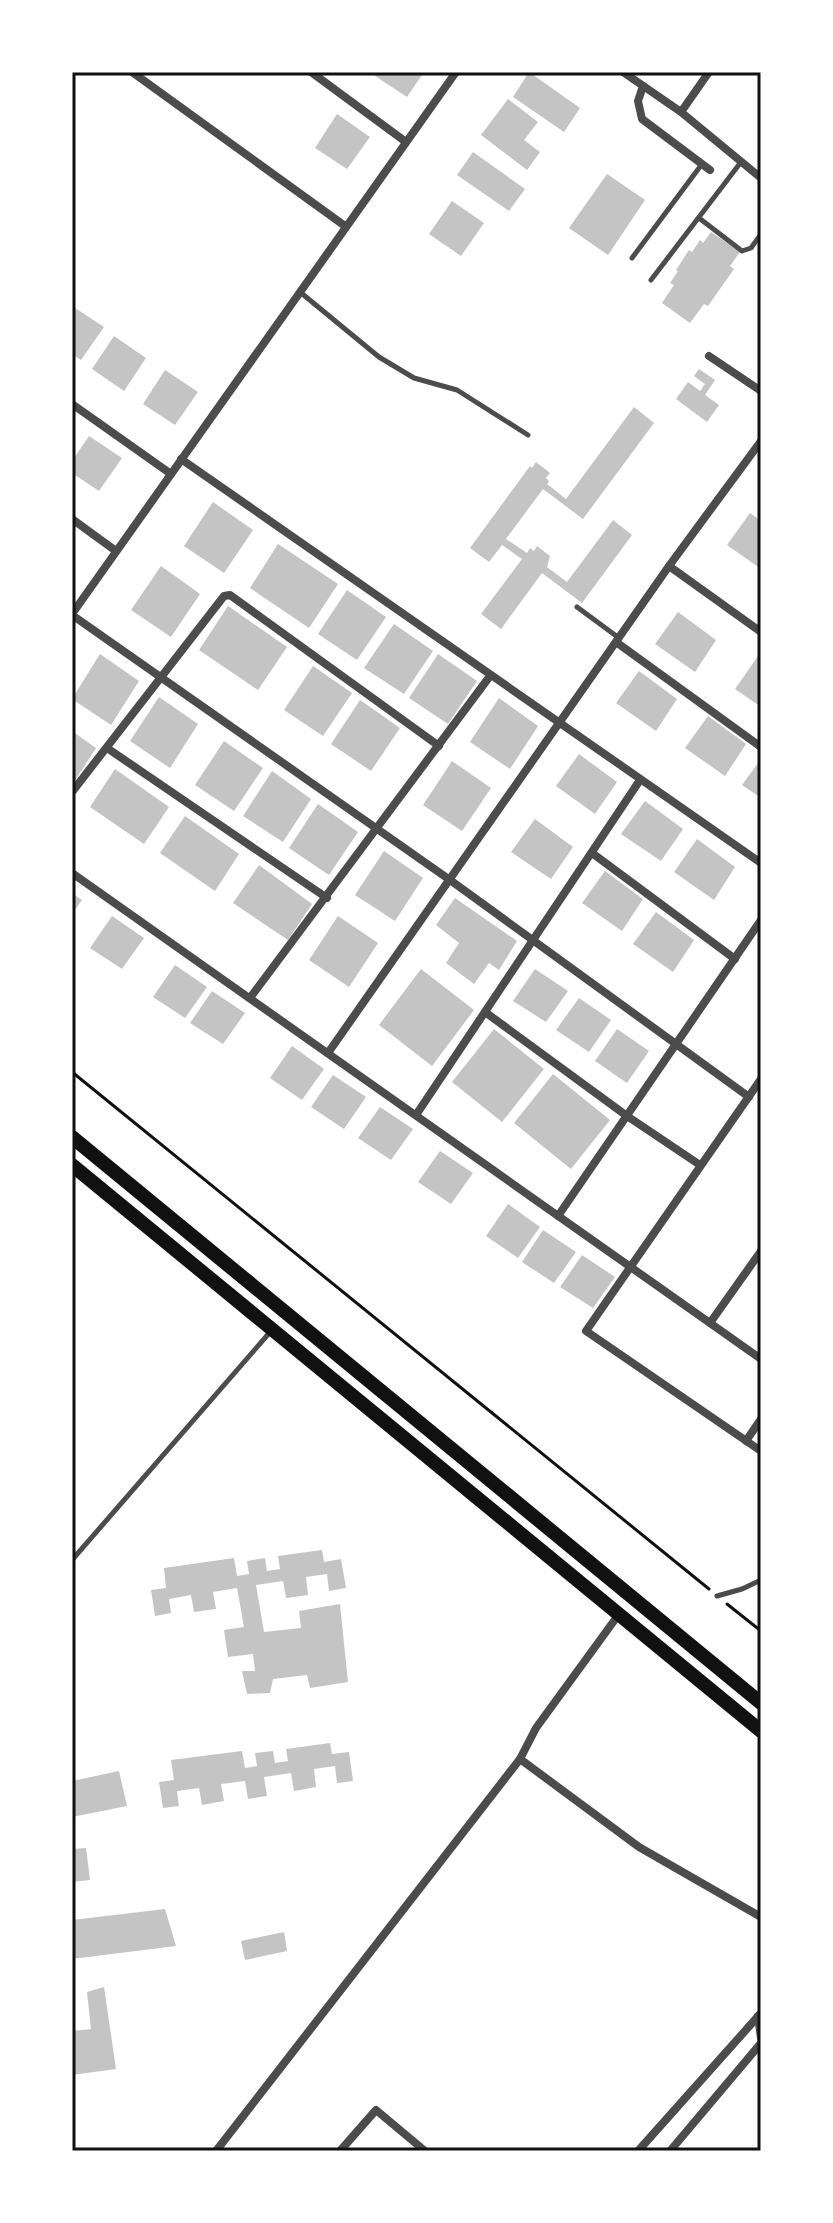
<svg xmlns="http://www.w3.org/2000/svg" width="833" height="2223" viewBox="0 0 833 2223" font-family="Overpass,sans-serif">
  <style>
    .building { fill: #c4c4c4 }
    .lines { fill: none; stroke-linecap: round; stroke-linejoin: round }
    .path { stroke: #111; stroke-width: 3 }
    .service { stroke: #4c4c4c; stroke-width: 5 }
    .minor { stroke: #4c4c4c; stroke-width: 8 }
    .secondary { stroke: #111; stroke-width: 14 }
    .neatline { fill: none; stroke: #111; stroke-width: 3 }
  </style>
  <rect width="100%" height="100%" fill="#fff"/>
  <g class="building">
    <path d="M377,72H424L407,97L375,76Z"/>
    <path d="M529,72L580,108L564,132L513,97Z"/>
    <path d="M508,99L538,122L524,140L540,152L527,170L481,135Z"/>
    <path d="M337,114L370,137L347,169L315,148Z"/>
    <path d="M473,152L525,189L509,211L457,175Z"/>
    <path d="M607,174L645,200L608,255L569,228Z"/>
    <path d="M452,201L484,223L461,256L429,234Z"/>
    <path d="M711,232L740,252L730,266L734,269L708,306L704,304L690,323L662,303L674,285L670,283L678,271L676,270L689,250L692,252L700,240L703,243Z"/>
    <path d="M72,306L104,327L81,360L72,354Z"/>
    <path d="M114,336L146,358L124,391L92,369Z"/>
    <path d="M699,369L715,380L705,395L719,405L707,422L676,399L688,382L700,391L705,384L694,376Z"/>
    <path d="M165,370L198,392L175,425L143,404Z"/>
    <path d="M634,407L654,423L583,519L543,489L506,539L527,553L530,548L534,551L537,546L550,556L547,567L567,582L613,520L632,535L582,603L542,573L501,629L481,614L522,559L502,545L489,562L470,548L530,466L532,468L536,462L550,473L546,478L549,481L547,484L566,499Z"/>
    <path d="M89,436L122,458L99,491L72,473V461Z"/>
    <path d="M213,502L253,530L224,573L184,546Z"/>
    <path d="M750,513L761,521V569L727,545Z"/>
    <path d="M278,544L338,584L309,628L250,588Z"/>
    <path d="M161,566L200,594L171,637L131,610Z"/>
    <path d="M347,590L386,617L357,660L318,634Z"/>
    <path d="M228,606L287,647L258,690L199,650Z"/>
    <path d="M678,612L716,640L695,672L655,644Z"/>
    <path d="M394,624L433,651L404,694L364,668Z"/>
    <path d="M100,654L139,681L111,725L72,699Z"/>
    <path d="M438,654L477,681L448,724L409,698Z"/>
    <path d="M758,656L761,658V707L735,689Z"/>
    <path d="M313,666L352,693L323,736L284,710Z"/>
    <path d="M639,671L677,699L656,731L616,703Z"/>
    <path d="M159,697L198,724L170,768L130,741Z"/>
    <path d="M499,698L538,726L510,769L470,742Z"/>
    <path d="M360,700L400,728L371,771L331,744Z"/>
    <path d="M708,716L746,744L725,776L685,748Z"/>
    <path d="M72,731L96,748L72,785Z"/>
    <path d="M224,741L263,768L234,811L195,785Z"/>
    <path d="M579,754L617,782L595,814L556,786Z"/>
    <path d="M761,759V798L742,785Z"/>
    <path d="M452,761L491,788L462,831L423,805Z"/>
    <path d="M115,769L169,807L144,844L90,807Z"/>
    <path d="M272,771L311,799L283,842L243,816Z"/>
    <path d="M645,801L683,829L661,861L621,834Z"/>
    <path d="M318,804L358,832L329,875L289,848Z"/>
    <path d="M185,816L239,854L215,891L160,853Z"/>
    <path d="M535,819L573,847L551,879L511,852Z"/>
    <path d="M697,839L735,867L714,900L674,872Z"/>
    <path d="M384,851L423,878L395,921L355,895Z"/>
    <path d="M259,865L312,904L288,940L233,903Z"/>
    <path d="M605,871L643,899L622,931L582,903Z"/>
    <path d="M72,893L82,900L72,914Z"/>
    <path d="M455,898L517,941L499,970L489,963L474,984L446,963L459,943L436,925Z"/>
    <path d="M656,912L694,940L673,972L633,944Z"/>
    <path d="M112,916L144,938L122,969L90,948Z"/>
    <path d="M338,916L378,943L349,987L309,960Z"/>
    <path d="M175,965L207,987L185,1018L153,997Z"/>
    <path d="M421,969L474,1010L432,1066L379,1025Z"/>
    <path d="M535,969L568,991L546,1022L513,1001Z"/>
    <path d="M212,991L245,1013L223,1044L190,1023Z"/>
    <path d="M579,998L611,1020L589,1052L556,1030Z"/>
    <path d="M494,1029L544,1069L502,1122L452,1082Z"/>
    <path d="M617,1029L649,1051L627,1083L595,1061Z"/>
    <path d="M292,1046L324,1069L302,1100L270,1078Z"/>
    <path d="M553,1074L610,1120L571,1169L514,1123Z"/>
    <path d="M333,1075L366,1097L344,1129L311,1107Z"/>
    <path d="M380,1107L413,1129L391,1160L358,1138Z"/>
    <path d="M440,1151L473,1173L451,1204L418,1182Z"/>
    <path d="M508,1204L540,1227L518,1258L486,1236Z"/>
    <path d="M543,1230L576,1252L554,1283L522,1262Z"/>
    <path d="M582,1255L615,1277L593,1308L560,1287Z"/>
    <path d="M322,1550L324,1562L341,1559L346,1588L329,1591L327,1574L306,1577L308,1595L286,1598L283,1581L256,1585L264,1632L301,1628L299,1611L340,1604L348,1682L310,1688L307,1675L273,1679L270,1693L247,1694L242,1671H255L253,1654L228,1657L224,1630L244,1627L237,1588L213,1592L216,1609L194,1612L191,1595L169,1599L171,1613L155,1616L151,1590L166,1588L164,1568L234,1558L237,1576L249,1574L247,1561L265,1558L267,1571L280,1569L278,1556Z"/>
    <path d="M330,1743L332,1754L349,1752L353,1781L337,1783L335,1766L314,1769L316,1787L294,1791L291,1773L264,1777L267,1796L248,1799L245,1781L221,1784L224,1801L202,1805L199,1788L177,1791L179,1806L163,1808L159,1782L174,1780L171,1760L242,1751L245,1768L257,1766L255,1753L273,1751L275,1763L288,1761L286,1749Z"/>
    <path d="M119,1771L127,1806L72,1817V1781Z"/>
    <path d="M86,1848L90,1880L72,1882V1849Z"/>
    <path d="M165,1909L176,1946L72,1959V1920Z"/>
    <path d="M284,1932L287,1951L245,1960L241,1941Z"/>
    <path d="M104,1987L116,2069L72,2075V2031L91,2029L87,1992Z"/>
  </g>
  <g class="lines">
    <g class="path">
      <path d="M72,1072L709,1589"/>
      <path d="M727,1604L761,1631"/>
    </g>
    <g class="service">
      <path d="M699,218L742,251L751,248L761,234"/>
      <path d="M632,258L702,164"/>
      <path d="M651,280L741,162"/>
      <path d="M300,292L379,357L414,378L457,390L528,435"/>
      <path d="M577,607L619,638"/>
      <path d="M72,1560L271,1331"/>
      <path d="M717,1596L742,1589L761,1580"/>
    </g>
    <g class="minor">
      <path d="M132,72L345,226"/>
      <path d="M311,72L406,142"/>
      <path d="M623,72L681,112L761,178"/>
      <path d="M643,86L638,101L642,119L710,170"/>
      <path d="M681,112L709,72"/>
      <path d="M709,356L761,391"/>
      <path d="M72,404L171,474"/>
      <path d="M181,459L761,863"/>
      <path d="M72,519L116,551"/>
      <path d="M669,566L761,632"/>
      <path d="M72,614L456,72"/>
      <path d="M72,615L450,880L749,1097"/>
      <path d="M616,642L761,747"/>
      <path d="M107,748L327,898"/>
      <path d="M72,792L224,596L230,595L439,746"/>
      <path d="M592,853L735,959"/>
      <path d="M72,873L761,1359"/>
      <path d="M250,998L490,676"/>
      <path d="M485,1012L627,1116L700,1165"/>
      <path d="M328,1053L669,566L761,441"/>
      <path d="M761,1079L586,1331L761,1451"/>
      <path d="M416,1115L640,780"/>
      <path d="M558,1216L761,920"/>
      <path d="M710,1323L761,1251"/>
      <path d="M746,1441L761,1419"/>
      <path d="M619,1614L536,1728L520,1759L639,1847L761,1917"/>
      <path d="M758,2016L761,2038"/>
      <path d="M216,2151L520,1759"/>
      <path d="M340,2151L376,2110L425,2151"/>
      <path d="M638,2151L761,2013"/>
      <path d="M670,2151L761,2043"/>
    </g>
    <g class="secondary">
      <path d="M72,1137L761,1703"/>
      <path d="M72,1165L761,1731"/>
    </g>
  </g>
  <rect width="833" height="2223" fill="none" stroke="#ffffff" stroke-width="148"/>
  <rect x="74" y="74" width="685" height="2075" class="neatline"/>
</svg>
